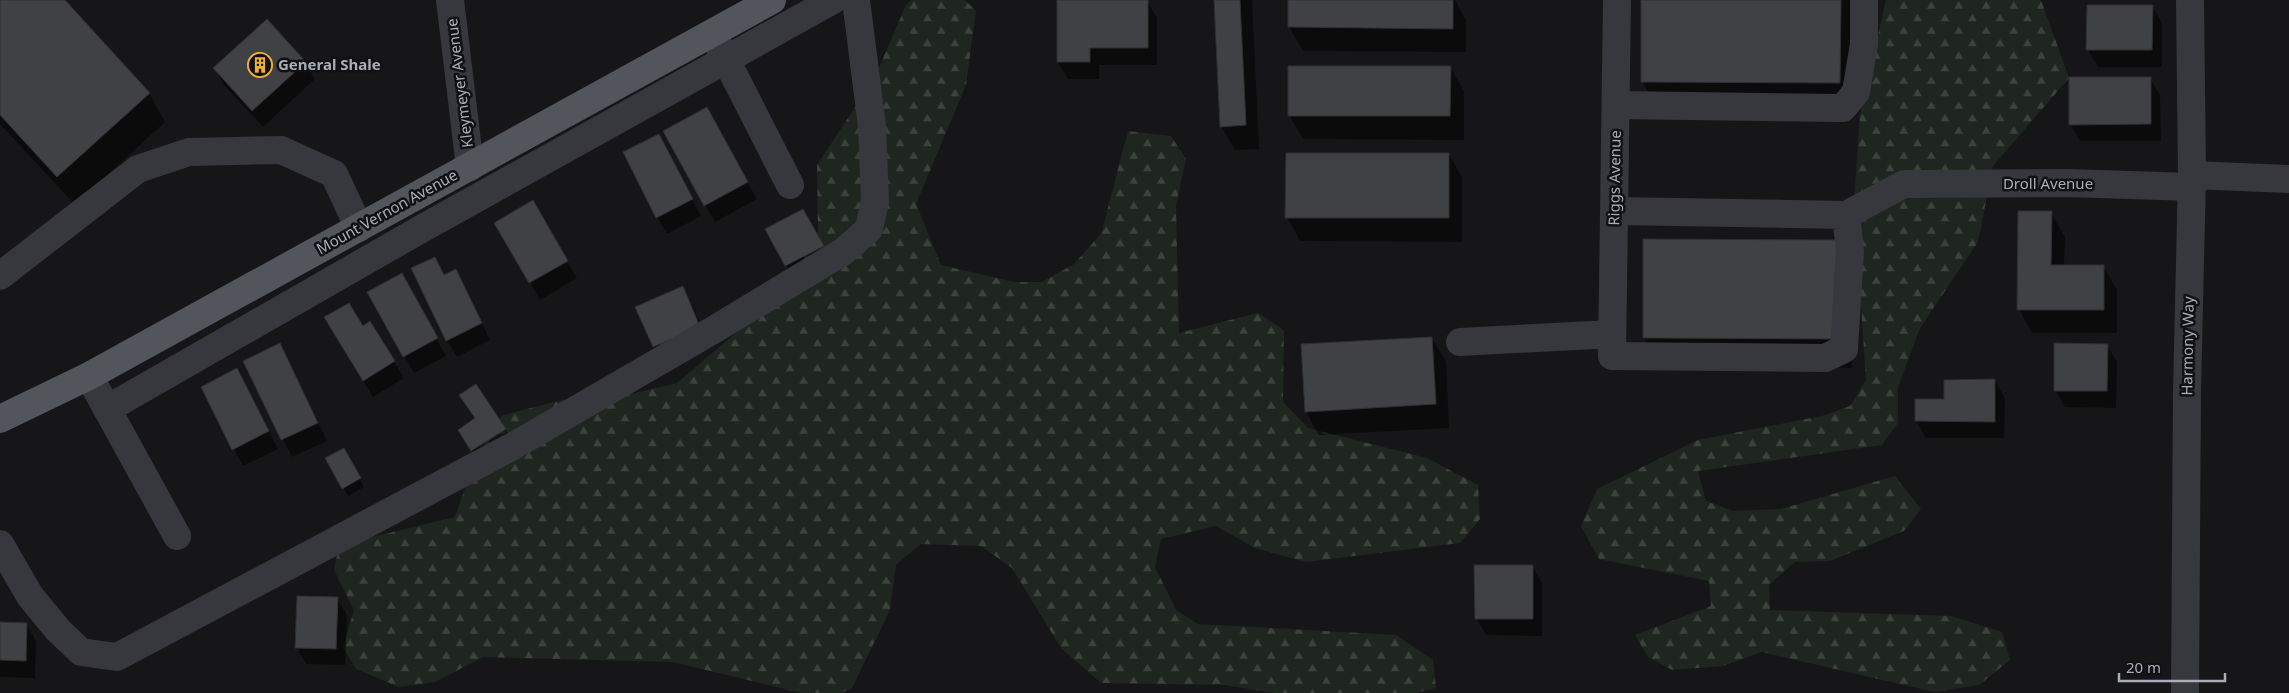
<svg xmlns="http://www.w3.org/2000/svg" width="2289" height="693" viewBox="0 0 2289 693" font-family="'Noto Sans',sans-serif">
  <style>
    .forest { fill: url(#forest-firs) }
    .shadow { fill: #0007 }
    .building { fill: #404145; stroke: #303034 }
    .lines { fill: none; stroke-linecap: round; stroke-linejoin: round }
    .minor { stroke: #37383d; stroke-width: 28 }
    .major { stroke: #53555c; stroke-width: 28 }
    .labels { text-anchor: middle; stroke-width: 5; stroke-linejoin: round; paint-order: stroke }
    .poi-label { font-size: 15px; font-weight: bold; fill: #a8adb8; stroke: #111113; text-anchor: start }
    .street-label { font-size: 15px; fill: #a8adb8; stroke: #111113 }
  </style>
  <defs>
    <pattern id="forest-firs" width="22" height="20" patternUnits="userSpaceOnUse" patternTransform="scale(1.25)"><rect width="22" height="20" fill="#1e261f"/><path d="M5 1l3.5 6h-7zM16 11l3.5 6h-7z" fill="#3c433d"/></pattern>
  </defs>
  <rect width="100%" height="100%" fill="#161618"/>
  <g class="forest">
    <path d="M911,0H965L976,11L966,85L916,204L941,265L1014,282H1042L1074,264L1101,234L1128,131L1171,136L1186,159L1176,205L1179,333L1258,313L1284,330L1283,402L1308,428L1427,458L1478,485L1480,519L1460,543L1306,562L1255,548L1216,526L1161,539L1155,567L1176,610L1198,624L1396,635L1433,660L1436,688L1416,693H1274L1225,685L1101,683L1061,648L1012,568L981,546L921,544L896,565L890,610L852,688L841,693H801L673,662L483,657L435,682L399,687L356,669L343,647L354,610L334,570L339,545L455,517L483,436L503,415L598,391L626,395L677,383L784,292L818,235L817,165L875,77L906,5Z"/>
    <path d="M1886,0H2041L2069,78L1993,166L1978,242L1920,328L1898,387V423L1882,445L1698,471L1706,501L1733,511L1781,509L1895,476L1921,509L1904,531L1830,561L1795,562L1769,585L1770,610L1951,616L2002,632L2010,660L1979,685L1934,692L1762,652L1723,666L1672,670L1648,657L1635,635L1711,606L1709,581L1599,559L1581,526L1597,489L1698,440L1826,415L1850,406L1866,380L1854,201L1860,115Z"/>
  </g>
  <g class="shadow">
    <path d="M0,0H63L149,93L165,122L75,205L0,124Z"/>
    <path d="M1215,0H1252L1259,149L1235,150L1221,126Z"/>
    <path d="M1289,0H1455L1466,20V52L1303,51L1289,27Z"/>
    <path d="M1643,0H1849L1857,13L1856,111L1659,110L1642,81Z"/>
    <path d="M1147,1L1157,18V65H1099V79H1068L1058,62Z"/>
    <path d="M2088,6H2152L2162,23V67H2098L2088,50Z"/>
    <path d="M305,62L315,79L263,127L224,85L215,68Z"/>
    <path d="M1450,67L1464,91V140L1303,139L1289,115Z"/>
    <path d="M2150,78L2160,95L2161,141H2080L2070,124Z"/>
    <path d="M716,126L757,199L715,222L705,205Z"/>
    <path d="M659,135L701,216L667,234L657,217Z"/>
    <path d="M1449,154L1462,178V242L1300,241L1287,217Z"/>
    <path d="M533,202L577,278L540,300L496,223Z"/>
    <path d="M2051,213L2065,237L2064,266H2103L2117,290V333H2032L2019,309Z"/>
    <path d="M813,227L832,264L796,283L767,229Z"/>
    <path d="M434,258L445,276L465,288L490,340L457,357L447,340Z"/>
    <path d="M1853,270L1852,368L1661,366L1644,338Z"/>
    <path d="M682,288L692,305L709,344L664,363L654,346Z"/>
    <path d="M369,292H411L446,356L414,373Z"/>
    <path d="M362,327L394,361L404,378L373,397L335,335Z"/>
    <path d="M1432,338L1446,362L1449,428L1319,435L1306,412Z"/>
    <path d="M280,344L327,441L292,457L245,361Z"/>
    <path d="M2107,345L2117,362L2116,408L2065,407L2055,390Z"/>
    <path d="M237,370L278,449L243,466L202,388Z"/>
    <path d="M1995,381L2005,398L2004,438H1926L1916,421L1945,400Z"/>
    <path d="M460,395L505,429L515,446L482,467L469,447L475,419Z"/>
    <path d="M343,449L364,487L348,496L327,458Z"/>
    <path d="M1532,566L1542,583V636L1486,635L1476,618Z"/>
    <path d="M337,598L347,615L345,665L306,664L297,647Z"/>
    <path d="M0,624H26L36,641L35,678L0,677Z"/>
  </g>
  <g class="building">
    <path d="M0,0H65L150,93L57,177L0,115Z"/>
    <path d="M1057,0H1148V48H1090V62H1057Z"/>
    <path d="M1214,0H1240L1246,125L1220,127Z"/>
    <path d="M1288,0H1453V29L1288,27Z"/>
    <path d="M1641,0H1841L1840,83L1641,82Z"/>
    <path d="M2087,5H2153L2152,50H2086Z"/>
    <path d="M267,19L306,62L252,111L213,68Z"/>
    <path d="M1288,66H1451L1450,116H1288Z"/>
    <path d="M2069,77H2151V124L2069,125Z"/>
    <path d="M707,107L748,182L704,206L663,131Z"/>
    <path d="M659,134L693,199L656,218L623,152Z"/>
    <path d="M1286,153H1449V218H1285Z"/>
    <path d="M533,200L568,261L529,283L494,223Z"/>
    <path d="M803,209L824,246L785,266L765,229Z"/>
    <path d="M2018,211H2052L2051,265H2104V310H2017Z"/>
    <path d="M1643,239L1837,240L1836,339L1643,338Z"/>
    <path d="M435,257L444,275L456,269L482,323L446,341L411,268Z"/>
    <path d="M402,273L438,338L403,357L367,292Z"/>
    <path d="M683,286L700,327L653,347L635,307Z"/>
    <path d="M349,303L363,326L370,321L395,361L363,381L324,317Z"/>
    <path d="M1432,337L1436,404L1305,412L1301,344Z"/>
    <path d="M280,343L318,423L281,440L243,361Z"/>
    <path d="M2054,343L2108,344L2107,391H2054Z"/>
    <path d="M237,368L269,431L232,450L201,387Z"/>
    <path d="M1995,379V422L1915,421V399H1944V380Z"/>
    <path d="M476,384L506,429L471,451L458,430L475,418L459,395Z"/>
    <path d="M344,448L361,478L342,489L325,458Z"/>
    <path d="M1474,565H1533V619H1475Z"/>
    <path d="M297,596L338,597L336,649L295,648Z"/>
    <path d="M0,622L27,623L26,661L0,660Z"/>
  </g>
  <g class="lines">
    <g class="minor">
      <path d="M450,0L470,167"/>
      <path d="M718,44L790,185"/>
      <path d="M1616,105L1843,108L1856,92L1864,44V0"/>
      <path d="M2192,175L2289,179"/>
      <path d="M1614,211L1846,215L1850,251L1844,349L1825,358L1612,356L1617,0"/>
      <path d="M1846,215L1904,184L2067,183L2192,187"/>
      <path d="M0,276L138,169L189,152L281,150L334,174L359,228"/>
      <path d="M1460,342L1612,334"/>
      <path d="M89,376L177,536"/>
      <path d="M107,409L423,228L833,0"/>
      <path d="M0,544L30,596L58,630L81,652L117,657L515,445L715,329L844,251L869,229L875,201L872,126L856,0"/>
      <path d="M2185,693L2187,392L2192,175L2190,0"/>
    </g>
    <path class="major" d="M0,419L89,376L772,0"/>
  </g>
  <defs>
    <symbol id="building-ring" viewBox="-11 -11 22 22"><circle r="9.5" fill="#111113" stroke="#f2b134" stroke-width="1.5"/><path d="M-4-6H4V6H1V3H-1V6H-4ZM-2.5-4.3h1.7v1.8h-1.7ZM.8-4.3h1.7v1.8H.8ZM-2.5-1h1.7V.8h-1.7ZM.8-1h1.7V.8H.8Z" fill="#f2b134"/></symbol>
  </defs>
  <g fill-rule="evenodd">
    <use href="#building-ring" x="246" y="51" width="28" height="28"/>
  </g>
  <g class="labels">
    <g class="poi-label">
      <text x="278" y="70">General Shale</text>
    </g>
    <g class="street-label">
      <text transform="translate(460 83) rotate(-97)" y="5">Kleymeyer Avenue</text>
      <text transform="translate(1615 178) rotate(-89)" y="5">Riggs Avenue</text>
      <text x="2048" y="189">Droll Avenue</text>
      <text transform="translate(387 212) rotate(-29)" y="5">Mount Vernon Avenue</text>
      <text transform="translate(2188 346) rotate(-89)" y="5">Harmony Way</text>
    </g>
  </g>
  <path d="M2119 673v8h106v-8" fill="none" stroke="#a8adb8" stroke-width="2.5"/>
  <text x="2126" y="673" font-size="15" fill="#a8adb8" stroke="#111113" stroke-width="4" paint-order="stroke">20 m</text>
</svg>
